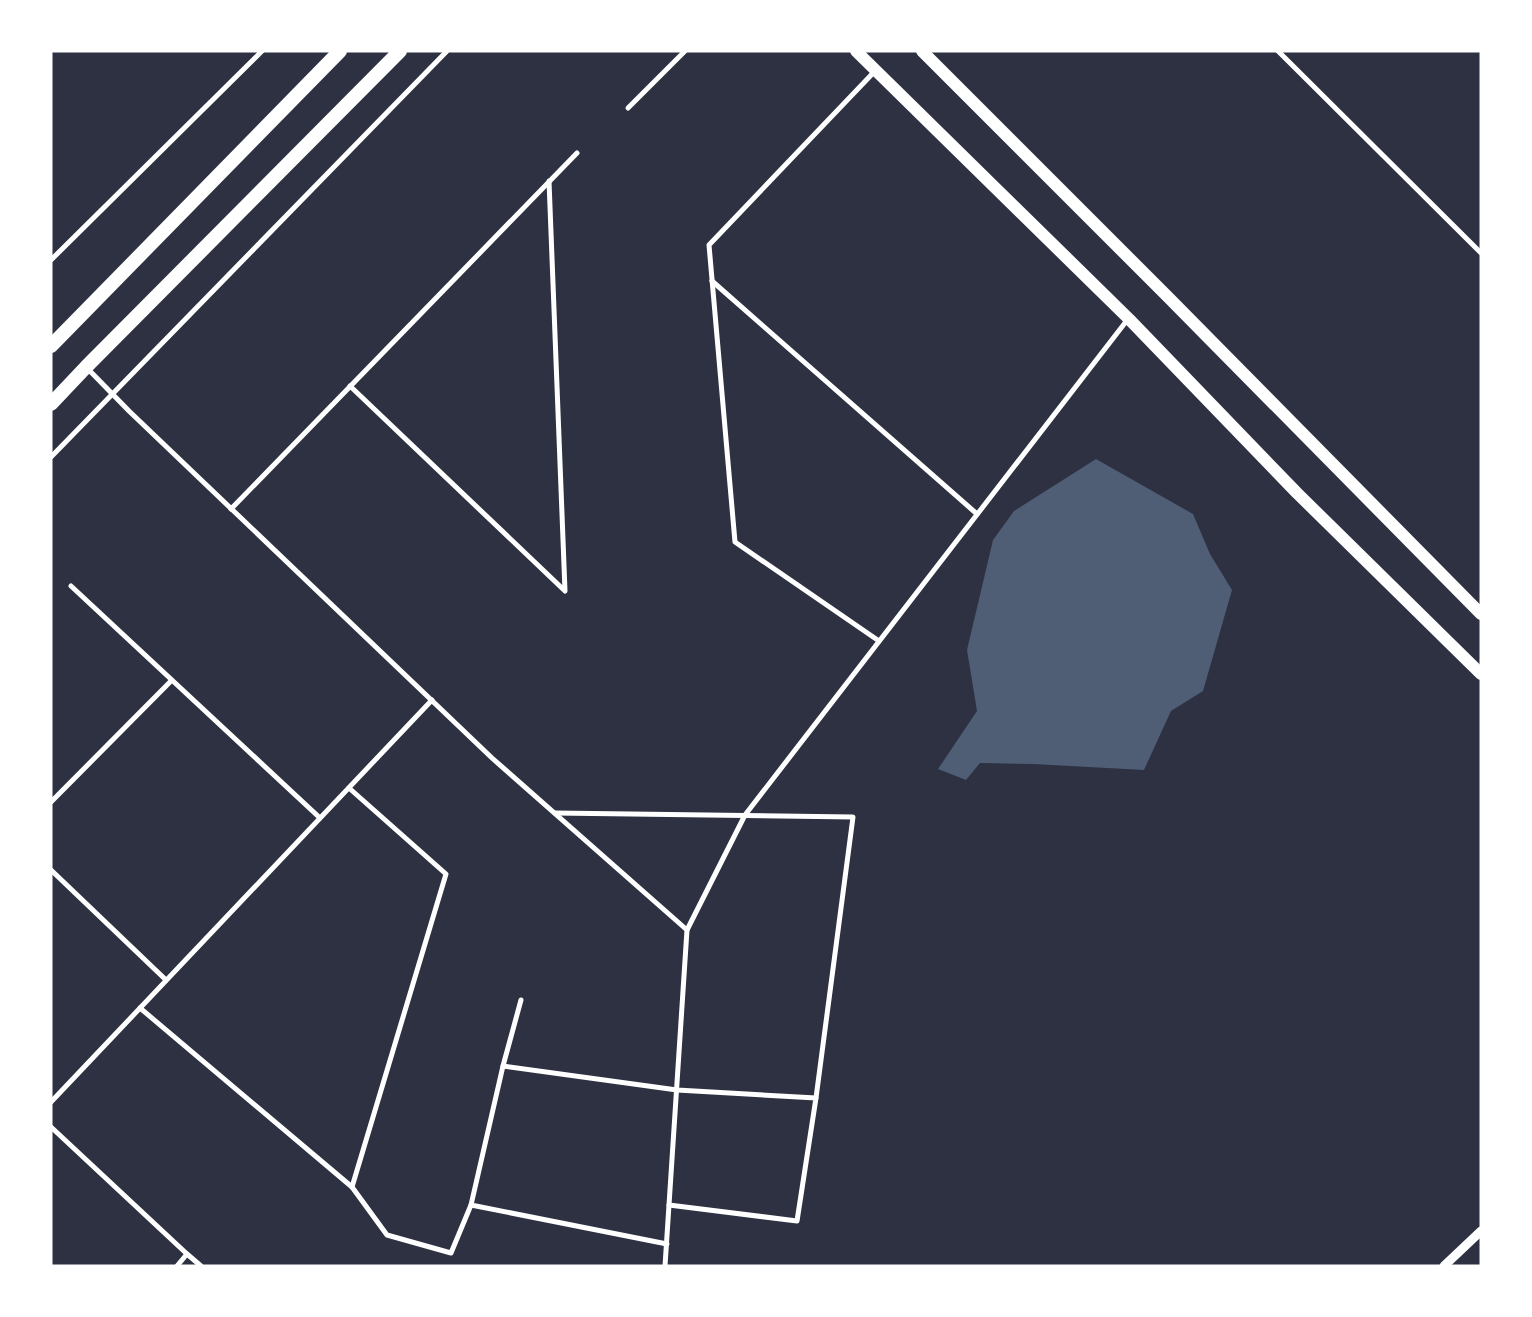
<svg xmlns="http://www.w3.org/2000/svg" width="1532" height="1317" viewBox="0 0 1532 1317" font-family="'Exo 2',sans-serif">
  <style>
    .water { fill: #4f5d75 }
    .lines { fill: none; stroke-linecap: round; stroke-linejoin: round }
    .minor { stroke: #fff; stroke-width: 5 }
    .tertiary { stroke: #fff; stroke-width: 9 }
    .primary { stroke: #fff; stroke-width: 12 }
    .trunk { stroke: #fff; stroke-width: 14 }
  </style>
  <rect width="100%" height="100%" fill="#2d3142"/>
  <path class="water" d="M1096,459L1193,514L1210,554L1232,590L1203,691L1171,711L1144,770L1033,764L980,763L966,780L938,769L977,711L967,650L993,540L1014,511Z"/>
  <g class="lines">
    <g class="minor">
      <path d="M1278,51L1481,253"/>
      <path d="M875,71L709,245L735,542L879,641"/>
      <path d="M628,108L685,51"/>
      <path d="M51,260L262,51"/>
      <path d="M712,281L977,514"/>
      <path d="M87,368L129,411L492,758L687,930L665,1266"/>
      <path d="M350,386L565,591L549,181"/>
      <path d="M51,457L447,51"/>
      <path d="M231,509L577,153"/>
      <path d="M71,586L320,818"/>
      <path d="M51,802L171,681"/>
      <path d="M555,813L853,817L816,1098"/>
      <path d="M51,870L166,980"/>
      <path d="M687,930L745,815L1128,319"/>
      <path d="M140,1008L352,1187L446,874L349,788"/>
      <path d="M503,1066L521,1000"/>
      <path d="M51,1102L432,700"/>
      <path d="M51,1127L187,1254L201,1266"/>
      <path d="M352,1187L387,1235L451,1253L471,1205"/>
      <path d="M667,1244L471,1205L503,1066L677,1090L816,1098L797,1221L669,1205"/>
      <path d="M177,1266L187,1254"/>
    </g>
    <path class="tertiary" d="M1444,1266L1481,1231"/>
    <g class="primary">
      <path d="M856,51L1129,319L1297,493L1481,674"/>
      <path d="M922,51L1167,296L1481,614"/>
    </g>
    <g class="trunk">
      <path d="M51,346L340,51"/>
      <path d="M51,404L86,367L400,51"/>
    </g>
  </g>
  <rect width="1532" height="1317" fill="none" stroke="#ffffff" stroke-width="105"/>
</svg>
